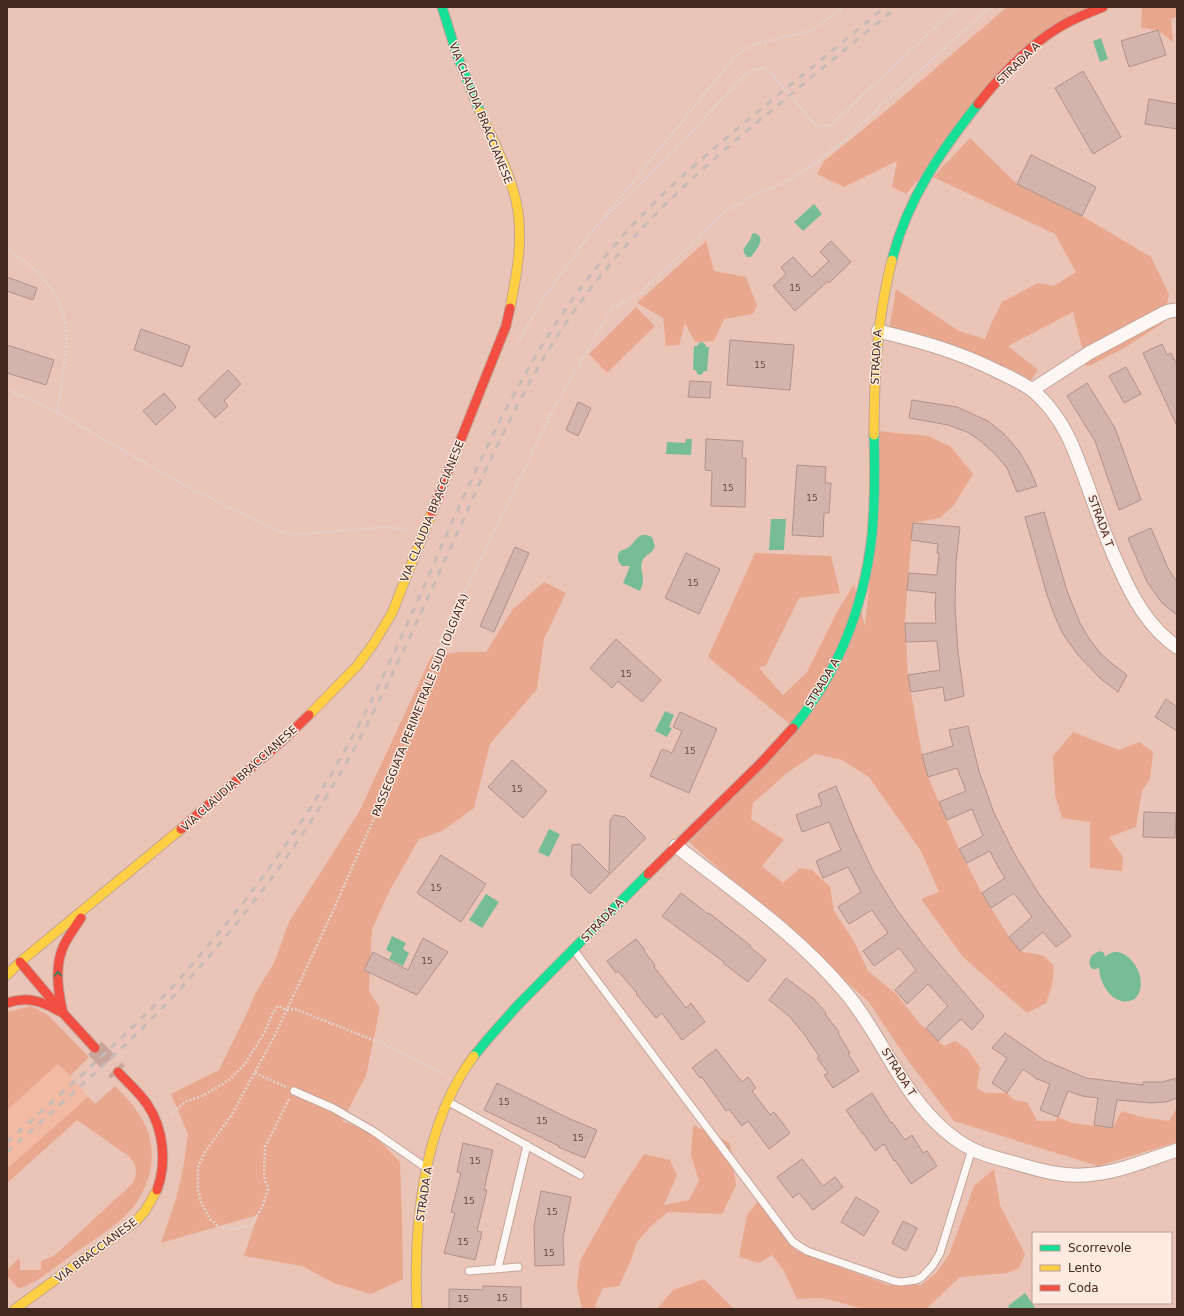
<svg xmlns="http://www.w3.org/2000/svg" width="1184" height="1316" viewBox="0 0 1184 1316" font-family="'DejaVu Sans',sans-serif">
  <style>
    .built { fill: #f2b9a3 }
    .green { fill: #e9a78d }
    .water { fill: #76bd97 }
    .building { fill: #d2b4ad; stroke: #ae918a }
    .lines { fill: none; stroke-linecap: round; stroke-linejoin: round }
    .secondary-tunnel { stroke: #c9a699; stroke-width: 19; stroke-dasharray: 19 10; stroke-linecap: butt }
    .lane-casing { stroke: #c2a59a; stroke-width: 9 }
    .street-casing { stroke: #c2a59a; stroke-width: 15 }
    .fast-casing { stroke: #c2a59a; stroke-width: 11 }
    .slow-casing { stroke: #c2a59a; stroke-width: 11 }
    .jam-casing { stroke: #c2a59a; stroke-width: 11 }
    .path { stroke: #e0d3cf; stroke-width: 2.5; stroke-dasharray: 2 2; stroke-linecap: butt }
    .lane { stroke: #fcf6f4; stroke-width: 7 }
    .street { stroke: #fcf6f4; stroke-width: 13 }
    .fast { stroke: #16e098; stroke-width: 9 }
    .slow { stroke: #ffcf43; stroke-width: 9 }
    .jam { stroke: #f24e42; stroke-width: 9 }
    .rail { stroke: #c5bbb7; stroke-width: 3; stroke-dasharray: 7 7; stroke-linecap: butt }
    .path-bridge { stroke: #e0d3cf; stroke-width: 2.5; stroke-dasharray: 2 2; stroke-linecap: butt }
    .oneway { stroke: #2c845c }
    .labels { text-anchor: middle; stroke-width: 3; stroke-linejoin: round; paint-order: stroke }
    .number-label { font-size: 9px; fill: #684d44 }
    .street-label { font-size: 11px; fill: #43291f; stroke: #ffeae1 }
  </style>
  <rect width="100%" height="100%" fill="#eac5b7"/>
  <path class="built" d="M58,1064L95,1104L7,1183V1110Z"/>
  <g class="green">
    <path d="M1007,7H1099L1047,31L906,194L892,187L897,161L844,187L817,174L824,161L881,115Z"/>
    <path d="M1142,7H1177V17L1171,19L1173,42L1158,30L1141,28Z"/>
    <path d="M970,138L1017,184L1082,216L1151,257L1169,294L1163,323L1124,348L1087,367L1073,312L1008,346L1038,370L1030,381L889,331L896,289L959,331L985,339L991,324L1002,302L1038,283L1054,286L1076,272L1055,234L933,177Z"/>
    <path d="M706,241L714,271L746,277L757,306L753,314L724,319L714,341L695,342L685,323L679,345L666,346L663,318L637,303Z"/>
    <path d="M636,307L655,326L607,373L589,354Z"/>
    <path d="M877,431L928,436L951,447L973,474L954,505L940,518L913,523L907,590L905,623L906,642L908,675L922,755L928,777L959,849L982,893L1009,937L1020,951L1044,956L1054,966L1052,986L1046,1003L1027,1013L963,957L921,899L939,892L921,851L869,777L842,760L815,754L787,773L753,803L751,819L784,840L762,866L783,883L800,868L812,870L830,887L834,911L855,943L868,971L896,994L921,1025L926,1028L944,1046L955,1041L968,1050L980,1067L977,1088L985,1093H1007L1014,1100L1027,1102L1037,1121H1055L1058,1117L1072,1123L1112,1128L1122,1111L1141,1117L1169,1121L1177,1108V1142L1098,1166L954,1121L909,1062L868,1001L689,842L797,730L708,657L755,553L831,556L840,593L799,598L766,665L759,668L783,695L807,672L837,612L854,584L865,626L879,480Z"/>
    <path d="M544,582L566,593L544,639L537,689L490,744L474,808L442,831L419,839L390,890L372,929L369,991L380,1008L366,1076L342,1121L371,1132L400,1162L402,1216L403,1279L371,1294L334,1283L302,1266L244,1256L258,1215L161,1243L176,1199L183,1169L188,1134L171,1094L219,1070L247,1013L256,992L274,963L289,922L359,812L432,655L461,652H486L513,609Z"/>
    <path d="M1073,732L1119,750L1139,742L1153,752L1150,779L1142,791L1136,827L1109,837L1123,857L1122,871L1090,868V822L1062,818L1055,795L1053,756Z"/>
    <path d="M31,1006L48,1015L89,1057L70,1076L58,1064L7,1110V1012Z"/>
    <path d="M115,1086C127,1098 139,1111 146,1127C159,1156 149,1191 128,1213C113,1229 87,1244 69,1257C59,1264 29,1289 18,1288L7,1276V1270L18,1259L20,1260V1270H41V1261L44,1260L55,1255L132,1184C138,1175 137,1165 130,1157L77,1120L7,1183V1169L88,1097L95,1104Z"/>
    <path d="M693,1125L730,1143L736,1185L722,1214L668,1212L652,1225L637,1242L631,1260L619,1286L603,1288L595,1305L597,1309H582L577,1287L580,1261L617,1195L644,1154L670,1160L677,1175L664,1205L689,1200L699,1181L691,1155Z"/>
    <path d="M994,1169L1000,1205L1025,1254L1019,1268L1007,1273L960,1277L926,1309H864L823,1298L797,1299L784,1271L772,1255L759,1263L739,1257L747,1215L758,1201L795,1250L888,1285H921L936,1273L949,1255L974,1186Z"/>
    <path d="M704,1279L734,1309H657L673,1290Z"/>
  </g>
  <g class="water">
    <path d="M1101,38L1108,59L1100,62L1093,41Z"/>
    <path d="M814,204L822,214L803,231L794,222Z"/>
    <path d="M754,233C768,237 756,250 751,257H747C740,248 745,249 749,241C751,239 751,237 752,234Z"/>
    <path d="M702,342L705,344L706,347H709L707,371H704L702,374L700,375L697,374L696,370H693L694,346H697L699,343Z"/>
    <path d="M686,439H692L691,455L666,454L667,442L685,443Z"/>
    <path d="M771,519H786L784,550H769Z"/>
    <path d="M642,535H647L652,537L655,546C652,555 644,554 642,562C640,568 643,573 643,578C643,583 642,587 640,591L623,583L630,566H622C618,562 616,557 620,551C623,550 626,549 629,547C634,543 636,537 642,535Z"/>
    <path d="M665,711L674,715L669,727L672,728L667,737L655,731Z"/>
    <path d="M549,829L560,834L549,857L538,852Z"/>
    <path d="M486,894L499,902L482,928L469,920Z"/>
    <path d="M392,936L406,943L403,949L409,953L403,966L389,959L392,953L386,950Z"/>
    <path d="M1101,951L1104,953L1105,957C1123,938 1154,979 1135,999C1115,1009 1100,986 1099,968L1095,969H1092C1086,960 1092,953 1101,951Z"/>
    <path d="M1025,1293L1036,1309H1010L1008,1306Z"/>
  </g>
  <g class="building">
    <path d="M1158,30L1166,55L1129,67L1121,41Z"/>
    <path d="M1083,71L1121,137L1093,154L1055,88Z"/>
    <path d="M1149,99L1177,104V129L1145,124Z"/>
    <path d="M1031,155L1096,187L1082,216L1017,184Z"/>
    <path d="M831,241L851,262L829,283L828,281L795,311L773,286L786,274L781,267L793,257L812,277L829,261L820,252Z"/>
    <path d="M7,277L37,288L33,300L7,291Z"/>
    <path d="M141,329L190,346L182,367L134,350Z"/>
    <path d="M730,340L794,345L790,390L727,385Z"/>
    <path d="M1162,344L1167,355L1171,353L1177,365V426L1143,353Z"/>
    <path d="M7,345L54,360L46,385L7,373Z"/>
    <path d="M1126,367L1141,394L1124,403L1109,376Z"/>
    <path d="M228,370L241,384L224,401L228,406L215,418L198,399Z"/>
    <path d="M690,381L711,382L710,398L688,397Z"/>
    <path d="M1087,383L1115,428L1141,500L1119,510L1095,441L1067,396Z"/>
    <path d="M164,393L176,407L156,425L143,411Z"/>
    <path d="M912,400L957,407L988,421L1004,434L1019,451L1030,470L1037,486L1017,492L1007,468L994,453L978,439L967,432L948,425L909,418Z"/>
    <path d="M578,402L591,408L578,436L566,430Z"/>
    <path d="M706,439L743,441L742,458H746L745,507L711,506L712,471L705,470Z"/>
    <path d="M797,465L826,467L825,483H831L829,513H824L823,537L792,535Z"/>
    <path d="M1044,512L1067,591L1080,623L1090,640L1102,655L1114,665L1127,675L1118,692L1101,679L1078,655L1063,634L1054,614L1047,595L1025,517Z"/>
    <path d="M913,523L960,527L956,562L955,606L958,652L964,696L945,701L943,687L911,692L908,675L940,670L937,641L906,642L905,623H936L935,607L936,593L907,590L909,573L937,575L939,553H937L938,544L911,540Z"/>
    <path d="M1151,528L1168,568L1177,582V615L1162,603L1147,582L1128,538Z"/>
    <path d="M515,547L529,553L494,632L480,626Z"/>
    <path d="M686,553L720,569L699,614L665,598Z"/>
    <path d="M616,639L661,680L642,702L618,681L612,688L590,668Z"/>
    <path d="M1166,699L1177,707V731L1155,717Z"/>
    <path d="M680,712L717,729L689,793L650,776L662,749L672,753L682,731L673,727Z"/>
    <path d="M968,726L979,771L994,813L1015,855L1039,894L1071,936L1056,947L1043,932L1020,951L1009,937L1032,917L1014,893L991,908L982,893L1005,878L997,865L990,851L967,863L959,849L983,836L972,809L947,820L939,802L966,791L957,768L928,777L922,755L953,746L949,730Z"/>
    <path d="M512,760L547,791L523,818L488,787Z"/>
    <path d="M836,786L853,828L873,871L897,910L925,947L984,1016L972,1030L961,1019L938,1041L926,1028L948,1006L928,984L907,1004L895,990L916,970L899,948L874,966L863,951L888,933L872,910L849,924L838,907L861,892L848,867L823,878L816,861L841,850L829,822L802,832L796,815L822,805L818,794Z"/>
    <path d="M1144,812L1176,813L1175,838L1143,837Z"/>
    <path d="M614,815L625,817L646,838L590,894L571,875L572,845L580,844L609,873L610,821Z"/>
    <path d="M441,855L486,884L461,922L417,893Z"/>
    <path d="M681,893L708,914L709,913L751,946L750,947L766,960L748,982L723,963L724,962L662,916Z"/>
    <path d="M423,938L448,952L417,995L364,970L373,952L408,970Z"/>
    <path d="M636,939L645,950L644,951L655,965L654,967L686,1008L691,1003L705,1022L682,1040L662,1013L656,1018L636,994L637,993L618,971L616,973L607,961Z"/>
    <path d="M786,978L814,999L826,1013L825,1014L839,1032L838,1033L850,1053L848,1054L859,1071L833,1088L824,1075L828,1073L817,1058L819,1056L807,1039H808L789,1016L769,1000Z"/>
    <path d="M1005,1033L1044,1060L1086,1078L1143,1085V1082H1162L1177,1078V1098L1166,1102L1151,1103L1117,1100L1112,1128L1094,1125L1098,1098L1082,1096L1068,1091L1058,1117L1040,1110L1050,1084L1037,1079L1023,1069L1007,1093L992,1083L1007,1058L992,1048Z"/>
    <path d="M716,1049L742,1082L748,1077L756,1088L752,1091L770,1115L774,1112L790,1133L769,1149L748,1121L742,1126L729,1109L726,1111L702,1077L700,1078L692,1068Z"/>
    <path d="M497,1083L570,1119L597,1130L585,1158L558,1147L559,1146L484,1110Z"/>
    <path d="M872,1093L891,1123L892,1122L905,1140L912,1135L923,1153L927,1151L937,1166L911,1184L895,1160L894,1161L884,1144L875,1151L863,1133H862L846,1110Z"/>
    <path d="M463,1143L493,1150L484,1190H487L477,1231L482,1232L475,1260L444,1253L455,1213L451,1212L461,1173L457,1172Z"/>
    <path d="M802,1159L823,1186L835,1177L843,1187L813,1210L799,1193L793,1198L777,1177Z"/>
    <path d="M541,1191L571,1197L563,1238L564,1265L535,1266L534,1226Z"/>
    <path d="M856,1197L879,1211L864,1236L841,1222Z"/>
    <path d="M903,1221L917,1228L906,1251L892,1243Z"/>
    <path d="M483,1286L521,1287V1309H449V1289L483,1290Z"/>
  </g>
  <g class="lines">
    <path class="secondary-tunnel" d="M95,1048L118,1072"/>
    <defs>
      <g id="lane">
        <path d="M574,950L793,1242L807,1251L894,1281L901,1282L916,1280L922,1277L933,1265L940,1253L972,1149"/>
        <path d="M294,1091L333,1108L373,1131L425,1167"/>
        <path d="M447,1101L580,1175"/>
        <path d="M498,1268L527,1145"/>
        <path d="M469,1271L518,1267"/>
      </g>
      <g id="street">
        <path d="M878,331C920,341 956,351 995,370C1007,376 1021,382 1032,390C1049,404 1062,423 1071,443C1089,484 1100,527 1119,567C1132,597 1149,628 1177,647"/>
        <path d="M1032,390L1089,353L1162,314L1169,311L1177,310"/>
        <path d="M676,846C735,892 798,935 846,993C873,1025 890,1065 915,1098C930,1118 950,1138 972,1149C985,1156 1001,1159 1015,1163C1041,1171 1066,1178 1094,1174C1122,1171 1150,1159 1177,1150"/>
      </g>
      <g id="fast">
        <path d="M442,7L457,55L480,112"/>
        <path d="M892,260C907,200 940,152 978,104"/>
        <path d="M793,728C838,673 864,606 872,535C875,502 875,468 874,435"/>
        <path d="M474,1056L487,1040L518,1005L648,874"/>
      </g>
      <g id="slow">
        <path d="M480,112C493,141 509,170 516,201C524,236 517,274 510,308"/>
        <path d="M874,435C874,376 877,318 892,260"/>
        <path d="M309,715L357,666L374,643L392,613L432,512"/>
        <path d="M7,975L20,962L181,829"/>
        <path d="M15,1309L136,1221L145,1211L157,1190"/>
        <path d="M417,1309C413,1226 423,1123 474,1056"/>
      </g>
      <g id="jam">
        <path d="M978,104C1001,75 1027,47 1058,28C1072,19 1088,13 1103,7"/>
        <path d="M432,512L506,326L510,308"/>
        <path d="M181,829L283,740L309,715"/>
        <path d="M648,874L761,763L793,728"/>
        <path d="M20,962L63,1013L95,1048"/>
        <path d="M7,1003C26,996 42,1001 59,1011"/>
        <path d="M63,1013C58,991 54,966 64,945C69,935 75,927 81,918"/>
        <path d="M118,1072C128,1083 139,1092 147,1104C164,1129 167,1163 157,1190"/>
      </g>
    </defs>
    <use href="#lane" class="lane-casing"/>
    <use href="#street" class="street-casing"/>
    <use href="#fast" class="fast-casing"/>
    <use href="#slow" class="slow-casing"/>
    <use href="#jam" class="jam-casing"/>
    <g class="path">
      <path d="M811,120C819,127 824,128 833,123L957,7"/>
      <path d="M604,217L733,59C741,52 748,47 758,43L811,31L843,7"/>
      <path d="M7,249C19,258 33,266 43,278C79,317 64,366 57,412"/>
      <path d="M517,345L541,301L597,225L647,178L747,73C760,66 765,66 775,77"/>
      <path d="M7,389L45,406L188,487L275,530L287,534H301L387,527L408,530"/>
      <path d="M255,1073L286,1087"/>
      <path d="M289,1099L265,1147L264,1177L268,1189L263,1205L252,1225L236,1229L220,1228L210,1219L201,1202L198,1190V1167L205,1152L231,1116L274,1037L328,922L375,816L426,693L442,644L455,612L553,410L611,309L640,293L726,211L754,195L790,180L817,162L843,142L875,111L990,7"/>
      <path d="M170,1114L187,1101L200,1097L221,1085L230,1079L245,1064L266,1030L272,1014L278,1006L287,1010L295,1009L383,1044L444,1074"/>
    </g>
    <use href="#lane" class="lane"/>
    <use href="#street" class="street"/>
    <use href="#fast" class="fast"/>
    <use href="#slow" class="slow"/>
    <use href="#jam" class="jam"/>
    <g class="rail">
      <path d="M7,1142C58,1097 109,1051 157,1003C174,986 190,967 206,948C266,878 319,801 362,719C435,577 484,419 580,289C600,262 622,235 646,211C685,171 729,136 772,100C810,69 848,38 885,7"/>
      <path d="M7,1152C62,1103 118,1054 169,1001C243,922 309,834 360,738C397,669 428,596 461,525C495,448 530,372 579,304C636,225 708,162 783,101C821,69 859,38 897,7"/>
    </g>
    <path class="path-bridge" d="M775,77L811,120"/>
  </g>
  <defs><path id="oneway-chevron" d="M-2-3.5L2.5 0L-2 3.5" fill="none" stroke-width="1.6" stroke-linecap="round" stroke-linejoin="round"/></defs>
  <use class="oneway" href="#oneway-chevron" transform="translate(58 974) rotate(-91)"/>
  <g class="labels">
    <g class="number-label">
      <text x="795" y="291">15</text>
      <text x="760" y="368">15</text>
      <text x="728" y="491">15</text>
      <text x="812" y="501">15</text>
      <text x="693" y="586">15</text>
      <text x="626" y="677">15</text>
      <text x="690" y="754">15</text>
      <text x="517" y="792">15</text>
      <text x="436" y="891">15</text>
      <text x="427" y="964">15</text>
      <text x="504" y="1105">15</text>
      <text x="542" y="1124">15</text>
      <text x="578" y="1141">15</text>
      <text x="475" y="1164">15</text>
      <text x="469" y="1204">15</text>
      <text x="552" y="1215">15</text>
      <text x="463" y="1245">15</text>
      <text x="549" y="1256">15</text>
      <text x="502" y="1301">15</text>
      <text x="463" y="1302">15</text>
    </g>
    <g class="street-label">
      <text transform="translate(1018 63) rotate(-44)" y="4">STRADA A</text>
      <text transform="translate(481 113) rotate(68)" y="4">VIA CLAUDIA BRACCIANESE</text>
      <text transform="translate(876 357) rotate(-87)" y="4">STRADA A</text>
      <text transform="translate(432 511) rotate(-68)" y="4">VIA CLAUDIA BRACCIANESE</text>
      <text transform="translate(1101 521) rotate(70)" y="4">STRADA T</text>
      <text transform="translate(822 683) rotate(-59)" y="4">STRADA A</text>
      <text transform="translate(420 705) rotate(-68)" y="4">PASSEGGIATA PERIMETRALE SUD (OLGIATA)</text>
      <text transform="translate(239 778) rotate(-42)" y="4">VIA CLAUDIA BRACCIANESE</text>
      <text transform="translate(602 920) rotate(-46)" y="4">STRADA A</text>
      <text transform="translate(899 1072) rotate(58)" y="4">STRADA T</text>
      <text transform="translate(424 1194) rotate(-81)" y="4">STRADA A</text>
      <text transform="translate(96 1250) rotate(-37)" y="4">VIA BRACCIANESE</text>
    </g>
  </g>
  <rect width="1184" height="1316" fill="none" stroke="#43291f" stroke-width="16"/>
  <rect x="1032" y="1232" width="140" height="72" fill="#ffeae1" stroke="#b49d93"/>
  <rect x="1040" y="1245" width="20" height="6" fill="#16e098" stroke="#b49d93"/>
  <text x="1068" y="1252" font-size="12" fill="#43291f">Scorrevole</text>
  <rect x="1040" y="1265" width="20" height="6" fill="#ffcf43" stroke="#b49d93"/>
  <text x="1068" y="1272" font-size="12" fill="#43291f">Lento</text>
  <rect x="1040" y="1285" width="20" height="6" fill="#f24e42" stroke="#b49d93"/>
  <text x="1068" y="1292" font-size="12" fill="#43291f">Coda</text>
</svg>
